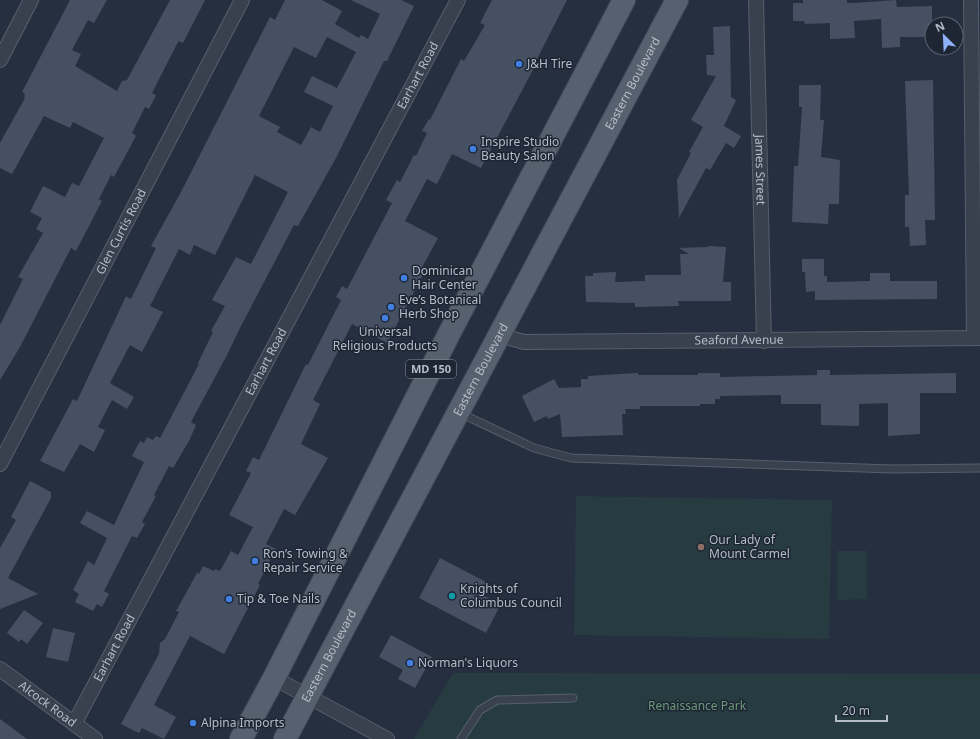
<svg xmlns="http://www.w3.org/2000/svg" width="980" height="739" viewBox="0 0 980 739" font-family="'Noto Sans',sans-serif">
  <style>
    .green { fill: #273c40 }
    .building { fill: #465063; fill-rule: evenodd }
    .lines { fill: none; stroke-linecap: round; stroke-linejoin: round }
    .service-casing { stroke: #575f6c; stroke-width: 9 }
    .minor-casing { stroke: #575f6c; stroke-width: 16 }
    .primary-casing { stroke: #424a58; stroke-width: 24 }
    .service { stroke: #39414f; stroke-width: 7 }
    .minor { stroke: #39414f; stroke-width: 14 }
    .primary { stroke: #57606f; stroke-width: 22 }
    .shop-dot { fill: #3f7fe0; stroke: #1e2634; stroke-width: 1.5 }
    .education-dot { fill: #8d6e63; stroke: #1e2634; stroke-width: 1.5 }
    .culture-dot { fill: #0f9aa8; stroke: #1e2634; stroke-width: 1.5 }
    .labels { text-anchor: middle; stroke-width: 3; stroke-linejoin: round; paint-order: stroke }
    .shield { fill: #1e2634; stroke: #888f9c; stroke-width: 1 }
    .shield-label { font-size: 11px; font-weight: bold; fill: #b5bcc9 }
    .poi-label { font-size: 12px; fill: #b5bcc9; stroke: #1e2634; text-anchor: start }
    .street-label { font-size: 12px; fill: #b5bcc9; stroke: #1e2634 }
    .park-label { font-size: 12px; fill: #6c9a78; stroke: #1e2634 }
  </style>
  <rect width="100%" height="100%" fill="#252f3f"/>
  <g class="green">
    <path d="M576,496L832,500L829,639L574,635Z"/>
    <path d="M837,551H867V599L837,600Z"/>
    <path d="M453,673L980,674V739H414Z"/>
  </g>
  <g class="building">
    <path d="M70,0H107L94,23L88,20L72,50L81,54L75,66L117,91L122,81L127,80L170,0H205L183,43L179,41L177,44L152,93L156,95L149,109L145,107L132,133L136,136L114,177L111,175L99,199L102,201L76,251L71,248L20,347L0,380V325L23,279L18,277L43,233L36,229L42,218L30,212L43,186L65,197L72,183L79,186L104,138L73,122L70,128L44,116L12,174L0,168V143L25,98L24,97L25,94L22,92Z"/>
    <path d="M285,0H322L342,11L335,24L359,38L361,35L368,39L380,14L351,0H401L414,6L387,61H384L336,158L298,226L294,225L241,326L227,355L191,422L196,425L189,441L173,468L169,466L154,495L156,496L142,522L145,524L137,538L132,536L104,591L109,594L102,607L97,604L93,611L75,602L79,594L73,590L88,561L94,565L107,538L80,523L87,511L114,525L144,462L132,456L140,441L144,443L147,437L153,440L156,436L160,438L199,364L198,363L213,332L211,331L225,306L212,300L236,257L251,264L288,192L255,175L215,255L194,245L190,255L179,249L150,306L163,312L142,352L130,345L110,383L134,397L127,409L112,400L98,427L105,430L94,452L80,444L64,472L40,461L73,399L77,401L126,296L130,299L132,297L156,248L151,246L181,192L270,17L275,20ZM327,37L356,52L337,88L312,76L304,92L333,106L320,132L311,127L301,145L277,132L280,127L259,116L294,47L316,58Z"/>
    <path d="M492,0H567L533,67L534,68L481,168L452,154L437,184L427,179L405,221L438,238L419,273L423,275L387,343L352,324L313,400L320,404L301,444L328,458L295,515L284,509L266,544L276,549L258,584L260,585L224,654L190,636L154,705L176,717L164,739L142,728L139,733L121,724L159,654L160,643L165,639L179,612L176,611L197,573L199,574L203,566L214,571L215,569L220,571L231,551L238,555L253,527L229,515L251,473L246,471L253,457L259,460L306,364L308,365L341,300L336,297L342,286L347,289L392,203L386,200L397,180L400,182L414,155L416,156L427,133L422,131L429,119L430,120L461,59L464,61L485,25L480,23Z"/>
    <path d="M803,0H847V3H854L896,0L897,7L932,6V37H900V47L882,48L881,19L854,21L855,38L830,39V23L805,24L804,21H793V3H803Z"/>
    <path d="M730,26L731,97L736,100L724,126L741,136L734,148L726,143L710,170L706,168L679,218L677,180L691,153L689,152L703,127L691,120L716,76L707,75L706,55H714L713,27Z"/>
    <path d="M933,80L935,220H925L926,245L910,246L909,227H905V195H909L905,81Z"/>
    <path d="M799,85H821L820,120H824L821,157L840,160L839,204H829L828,224L792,222L794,166H798L802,107H799Z"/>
    <path d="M708,246L726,247L723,282H731V301H678L679,306L635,307V303L586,302L585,276H593V273L616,272L615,282L645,281V275H681L680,254H689L679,248L708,247Z"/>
    <path d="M802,259H824V276H827V282L870,281V273H890V281H937V299L815,300V291L806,292L805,272H802Z"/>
    <path d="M817,370H830V375L956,373V393H920V434L888,436V403L859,404V426L821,425V404H781V395L720,396V399H715V404H700V406H640V409H625L626,414H622L623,435L562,437L560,414L548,419L547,416L534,422L522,396L554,379L559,388L581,387V379H588V376L638,373V375H698V373H720V377L817,375Z"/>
    <path d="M30,481L51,492V498L8,578L38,594L0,609V548L16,520L11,517Z"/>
    <path d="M440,558L486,582L480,594L501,604L486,633L419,598Z"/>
    <path d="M24,610L43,623L27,644L21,639L19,642L7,633Z"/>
    <path d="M53,628L75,633L68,662L46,657Z"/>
    <path d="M391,635L432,657L415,688L398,679L403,670L379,657Z"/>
    <path d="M0,719L27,739H0Z"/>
  </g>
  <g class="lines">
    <defs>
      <g id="service">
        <path d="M460,413L534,448L571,458L892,469L980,468"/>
        <path d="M461,739L480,710L497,700L573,698"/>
      </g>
      <g id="minor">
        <path id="s1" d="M756,0L764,341"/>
        <path d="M971,0L974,338"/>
        <path d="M0,60L31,0"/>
        <path id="s2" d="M499,335L524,342L980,338"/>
        <path id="s3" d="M0,464L242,0"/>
        <path id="s4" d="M0,669L95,739"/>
        <path d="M274,678L387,739"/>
        <path id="s5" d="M74,724L458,0"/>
      </g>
      <g id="primary">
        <path d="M241,739L274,678L450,332L624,0"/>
        <path id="s6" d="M285,739L677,0"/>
      </g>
    </defs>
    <use href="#service" class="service-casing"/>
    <use href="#minor" class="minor-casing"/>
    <use href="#primary" class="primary-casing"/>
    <use href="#service" class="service"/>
    <use href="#minor" class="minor"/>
    <use href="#primary" class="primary"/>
  </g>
  <g class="shop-dot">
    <circle cx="519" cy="64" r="4"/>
    <circle cx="473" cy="149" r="4"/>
    <circle cx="404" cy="278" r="4"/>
    <circle cx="391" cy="307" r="4"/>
    <circle cx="385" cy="318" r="4"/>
    <circle cx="255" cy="561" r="4"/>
    <circle cx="229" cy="599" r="4"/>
    <circle cx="410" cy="663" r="4"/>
    <circle cx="193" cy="723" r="4"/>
  </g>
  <circle class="education-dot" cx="701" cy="547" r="4"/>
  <circle class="culture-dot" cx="452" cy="596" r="4"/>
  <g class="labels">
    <rect class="shield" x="406" y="360" width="50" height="18" rx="3"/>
    <g class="shield-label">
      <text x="431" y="373">MD 150</text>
    </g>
    <g class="poi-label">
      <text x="527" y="68">J&amp;H Tire</text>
      <text x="481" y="146">Inspire Studio<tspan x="481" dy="14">Beauty Salon</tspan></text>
      <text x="412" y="275">Dominican<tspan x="412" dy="14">Hair Center</tspan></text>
      <text x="399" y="304">Eve’s Botanical<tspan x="399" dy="14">Herb Shop</tspan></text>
      <text x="385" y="336" text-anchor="middle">Universal<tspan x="385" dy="14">Religious Products</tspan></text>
      <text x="709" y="544">Our Lady of<tspan x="709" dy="14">Mount Carmel</tspan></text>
      <text x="263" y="558">Ron’s Towing &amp;<tspan x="263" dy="14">Repair Service</tspan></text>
      <text x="460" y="593">Knights of<tspan x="460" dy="14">Columbus Council</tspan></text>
      <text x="237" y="603">Tip &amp; Toe Nails</text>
      <text x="418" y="667">Norman's Liquors</text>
      <text x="201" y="727">Alpina Imports</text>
    </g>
    <g class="street-label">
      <text dy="4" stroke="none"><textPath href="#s5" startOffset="734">Earhart Road</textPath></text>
      <text dy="4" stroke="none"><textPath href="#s6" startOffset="742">Eastern Boulevard</textPath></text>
      <text dy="4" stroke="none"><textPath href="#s1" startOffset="170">James Street</textPath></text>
      <text dy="4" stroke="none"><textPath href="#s3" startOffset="262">Glen Curtis Road</textPath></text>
      <text dy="4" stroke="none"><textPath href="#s2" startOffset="241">Seaford Avenue</textPath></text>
      <text dy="4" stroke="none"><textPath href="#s5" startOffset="410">Earhart Road</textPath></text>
      <text dy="4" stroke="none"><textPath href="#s6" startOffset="418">Eastern Boulevard</textPath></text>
      <text dy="4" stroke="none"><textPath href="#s5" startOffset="86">Earhart Road</textPath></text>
      <text dy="4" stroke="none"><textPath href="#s6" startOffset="94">Eastern Boulevard</textPath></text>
      <text dy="4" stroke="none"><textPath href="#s4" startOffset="59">Alcock Road</textPath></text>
    </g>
    <g class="park-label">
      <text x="697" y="710">Renaissance Park</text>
    </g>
  </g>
  <g transform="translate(944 36) rotate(336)"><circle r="19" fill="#1e2634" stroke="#5a6270"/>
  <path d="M0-3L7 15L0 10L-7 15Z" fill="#8cb1f8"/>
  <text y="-6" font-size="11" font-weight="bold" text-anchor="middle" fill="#b5bcc9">N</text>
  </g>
  <path d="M836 715v6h51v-6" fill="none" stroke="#b5bcc9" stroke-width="2"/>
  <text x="842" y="715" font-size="12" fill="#b5bcc9" stroke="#1e2634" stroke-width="3" paint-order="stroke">20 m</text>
</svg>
